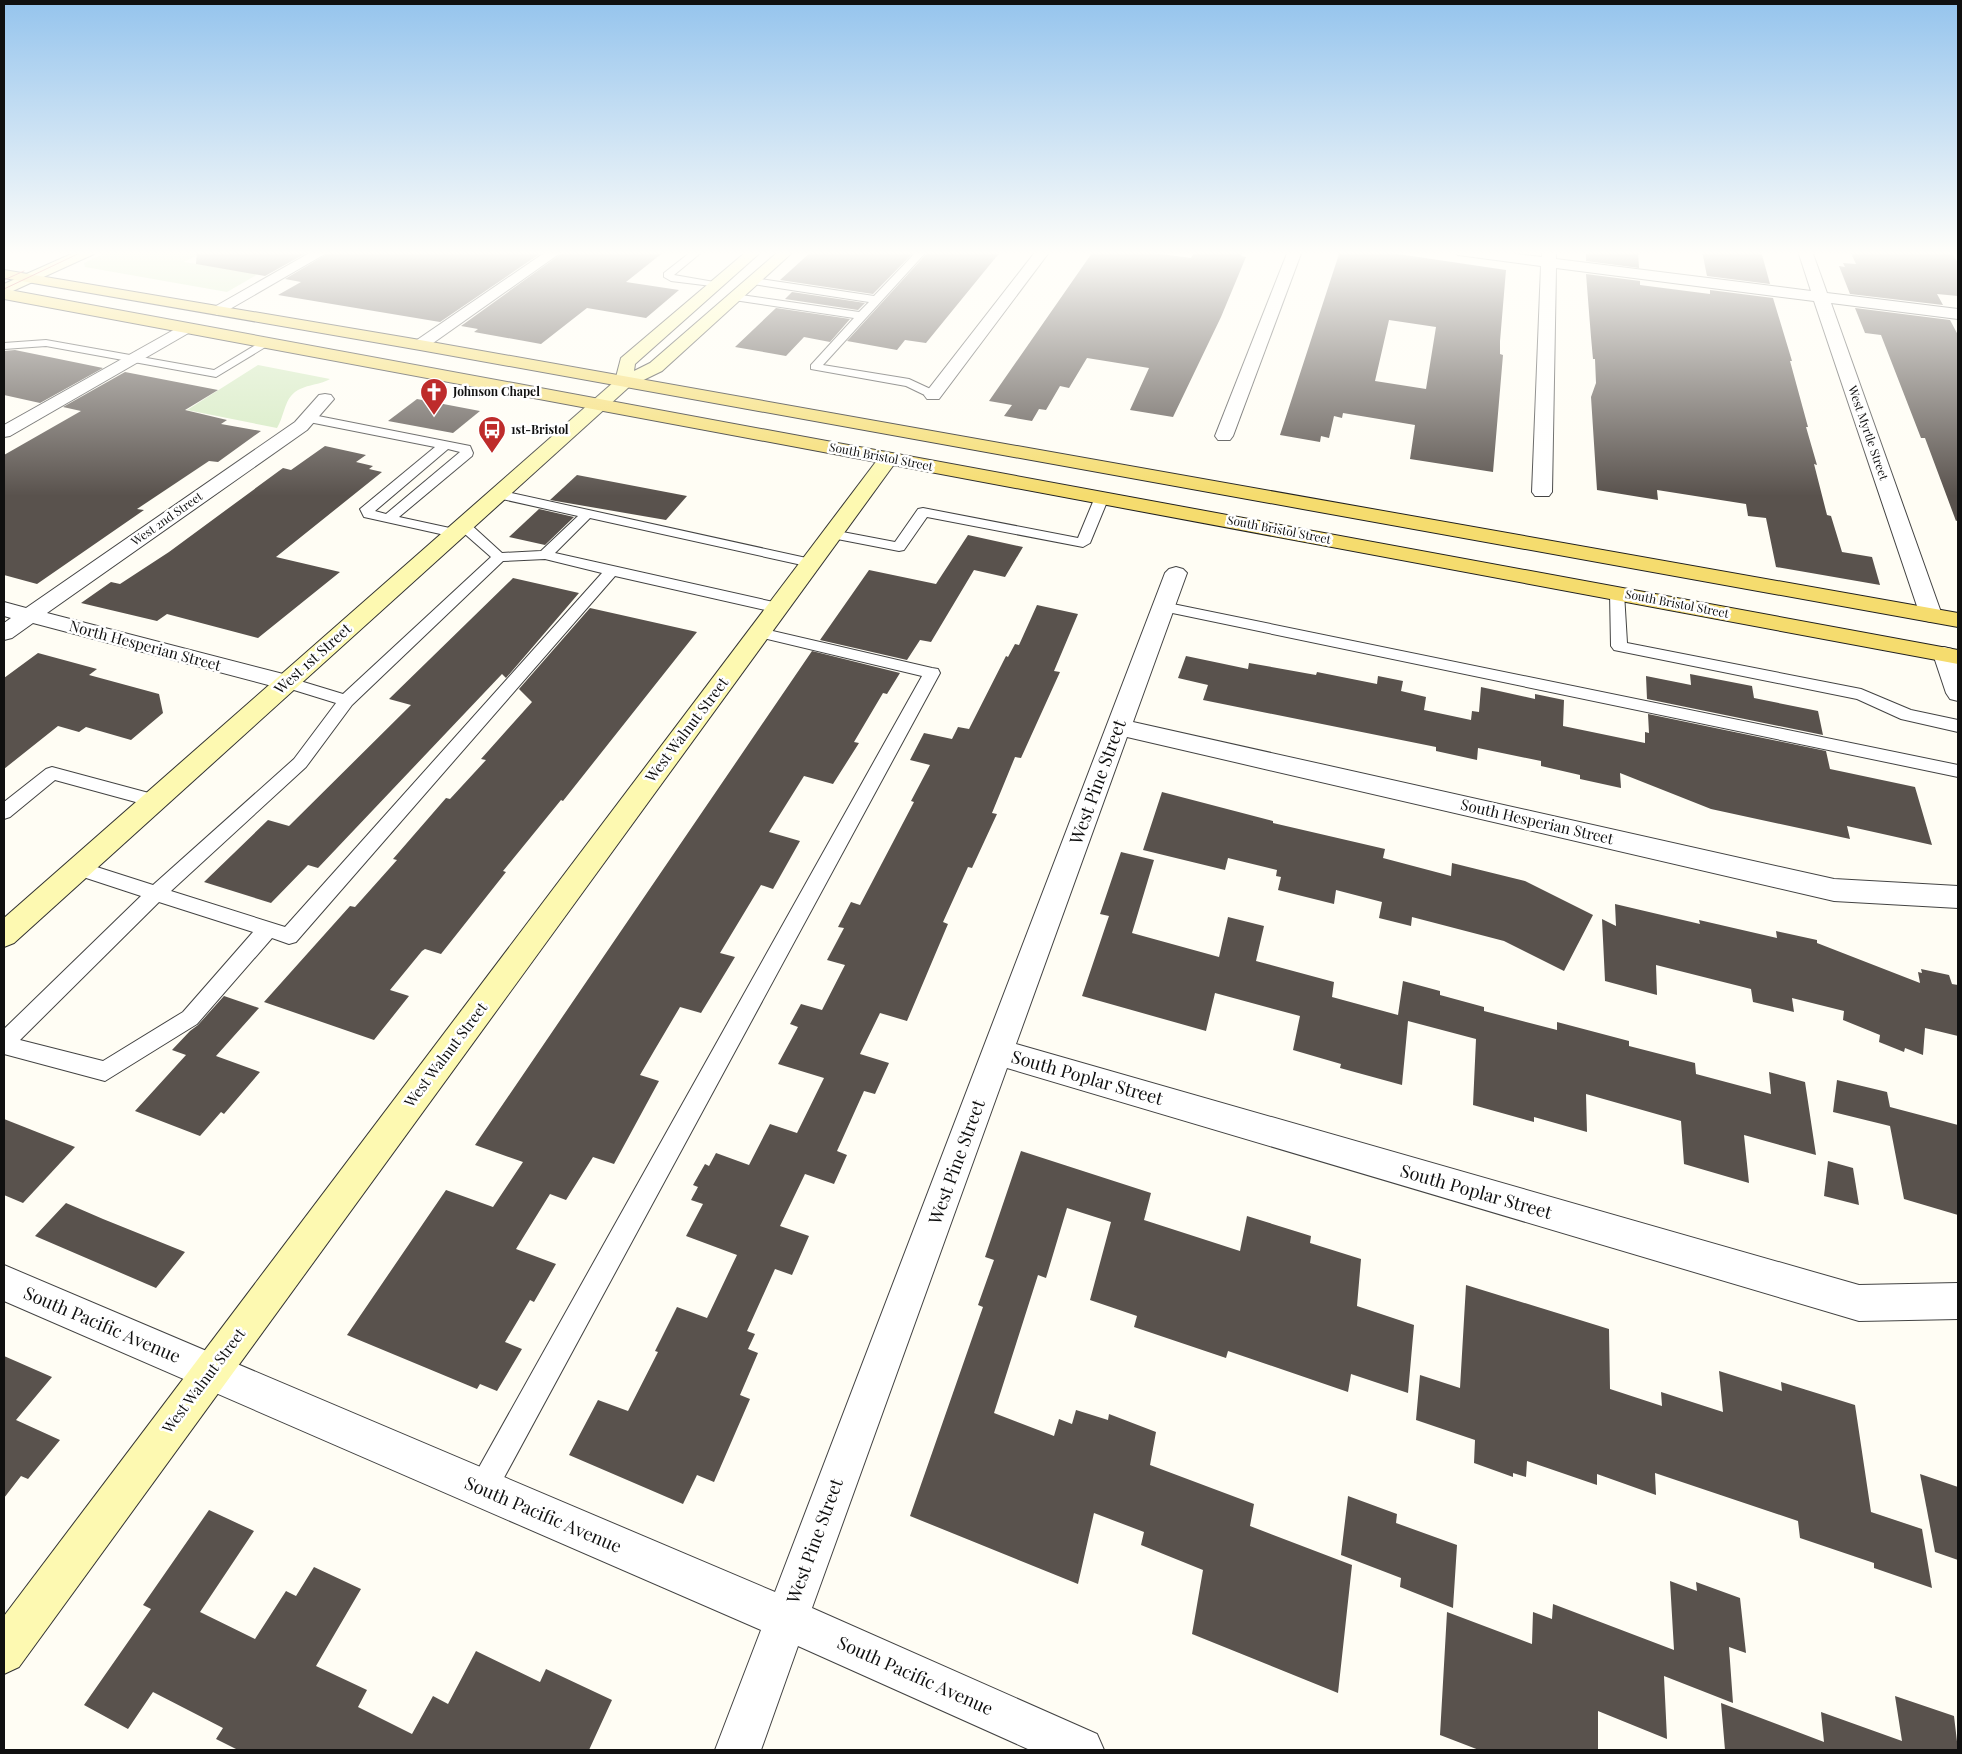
<svg xmlns="http://www.w3.org/2000/svg" width="1962" height="1754" viewBox="0 0 1962 1754" font-family="'Playfair Display',serif">
  <style>
    .green { fill: #d2e9be }
    .building { fill: #59524d; fill-rule: evenodd }
    .lines { fill: none; stroke-linecap: round; stroke-linejoin: round }
    .lane-casing { stroke: #434343; stroke-width: 2 }
    .street-casing { stroke: #434343; stroke-width: 2 }
    .secondary-casing { stroke: #323232; stroke-width: 2 }
    .primary-casing { stroke: #212121; stroke-width: 2 }
    .lane { fill: #fff; fill-rule: evenodd }
    .street { fill: #fff; fill-rule: evenodd }
    .secondary { fill: #fdf9b1; fill-rule: evenodd }
    .primary { fill: #f5dc6e; fill-rule: evenodd }
    .tram { stroke: #be2c2b; stroke-width: 1 }
    .labels { text-anchor: middle; stroke-width: 5; stroke-linejoin: round; paint-order: stroke }
    .far-poi-label { font-size: 12px; font-weight: bold; fill: #101010; stroke: #fff; text-anchor: start }
    .far-street-label { font-size: 12px; fill: #101010; stroke: #fff }
    .street-label { font-size: 15px; fill: #101010; stroke: #fff }
    .near-street-label { font-size: 18px; fill: #101010; stroke: #fff }
  </style>
  <rect width="100%" height="100%" fill="#fffdf4"/>
  <g class="green">
    <path d="M109,251H205L184,262L258,274L227,292L85,267L84,263Z"/>
    <path d="M258,365L330,379C318,386 301,384 291,396C285,402 283,418 277,428L187,410Z"/>
  </g>
  <g class="building">
    <path d="M197,251H310L265,276L196,264Z"/>
    <path d="M332,251H544L440,322L278,295L301,282L285,279Z"/>
    <path d="M565,251H665L626,282L679,290L646,318L587,308L541,344L474,332L478,329L461,326Z"/>
    <path d="M812,251H915L873,294L780,280Z"/>
    <path d="M929,251H1001L926,343L905,340L897,350L847,341Z"/>
    <path d="M1096,251H1139L1191,258L1195,251H1243L1241,256L1246,257L1221,317L1173,417L1130,410L1149,368L1087,358L1069,388L1060,386L1046,410L1039,409L1032,421L1004,416L1012,405L989,401L1092,253Z"/>
    <path d="M1340,251H1378L1506,270L1500,341V354L1503,355L1493,472L1410,459L1415,425L1343,413L1342,418L1334,416L1329,438L1321,436L1320,442L1280,435ZM1389,320L1436,327L1426,389L1375,381Z"/>
    <path d="M1586,251H1638L1639,268L1586,261Z"/>
    <path d="M1702,251H1761L1770,284L1707,276Z"/>
    <path d="M1850,251H1951L1958,263V296L1937,294L1943,305L1850,294L1839,266L1845,267L1843,263L1856,264Z"/>
    <path d="M1586,274L1640,281V285L1710,294V290L1773,298L1792,361H1790L1808,427H1806L1817,465L1814,464L1827,515L1831,516L1842,552L1872,557L1880,585L1776,567L1766,518L1748,516L1746,504L1657,490L1658,500L1597,490L1591,397L1596,383L1595,359H1593L1591,337Z"/>
    <path d="M792,292L865,303L858,310L785,299Z"/>
    <path d="M776,308L850,319L830,342L804,337L786,356L735,347Z"/>
    <path d="M1855,308L1950,320L1958,335V520L1956,521L1925,438H1921L1881,335L1865,333Z"/>
    <path d="M15,350L103,368L40,403L4,395V351Z"/>
    <path d="M125,372L218,390L185,410L227,420L221,424L261,431L218,462L209,461L137,509L144,510L37,584L4,575V455L81,411L63,407Z"/>
    <path d="M417,399L480,411L453,433L388,421Z"/>
    <path d="M325,446L366,455L356,462L373,466L369,469L382,472L276,557L340,572L258,638L167,614L157,621L81,603L111,582L120,584L169,552L283,468L291,470Z"/>
    <path d="M577,475L687,496L666,520L550,500Z"/>
    <path d="M539,509L574,517L545,545L509,537Z"/>
    <path d="M968,535L1023,547L1005,577L974,570L931,642L920,640L907,660L820,640L869,570L936,584Z"/>
    <path d="M513,578L579,593L506,678L502,674L318,868L308,865L271,903L204,882L268,820L289,826L411,705L389,699Z"/>
    <path d="M1037,605L1078,614L1054,671L1060,672L1021,758L1015,757L992,813L997,814L972,868L968,867L943,922L948,924L907,1021L880,1013L860,1054L889,1063L875,1094L864,1091L837,1151L847,1155L834,1184L805,1174L780,1226L809,1236L792,1275L775,1269L747,1331L755,1334L748,1349L758,1353L740,1395L750,1399L714,1482L697,1475L683,1504L569,1455L598,1400L628,1411L658,1352L655,1351L677,1307L707,1318L737,1255L686,1236L703,1204L691,1200L698,1187L693,1185L705,1164L709,1166L716,1153L749,1165L770,1124L797,1133L824,1078L778,1064L798,1027L790,1024L801,1004L822,1010L845,965L827,960L844,928L838,927L851,902L860,905L914,802L911,801L930,765L910,760L924,733L952,739L958,727L969,729L1006,656L1008,657L1015,644L1019,645Z"/>
    <path d="M590,608L697,632L563,801L561,800L503,871L506,872L441,954L425,949L422,951L390,990L409,996L374,1040L264,1002L350,906L355,907L397,860L393,859L446,798L450,799L486,760L481,759L532,702L519,689Z"/>
    <path d="M812,651L900,673L887,694L883,693L854,742L859,743L833,784L804,776L769,832L800,841L773,889L761,885L720,953L735,957L701,1013L680,1007L654,1051L640,1075L659,1081L614,1164L593,1157L566,1200L550,1194L516,1249L556,1264L534,1302L530,1300L505,1342L522,1349L497,1391L480,1384L477,1389L347,1335L446,1190L493,1207L523,1162L475,1145Z"/>
    <path d="M38,653L97,669L89,675L159,694L163,713L131,740L86,727L79,732L58,726L4,769V678Z"/>
    <path d="M1186,656L1248,669L1249,663L1316,675L1317,672L1377,684L1378,676L1403,681L1401,691L1426,697L1424,710L1471,720L1472,711L1479,712L1481,687L1535,699V694L1564,700L1563,726L1645,743V732L1649,733L1648,714L1826,751L1830,769L1915,787L1932,845L1847,826L1850,839L1711,809L1620,773L1621,788L1580,779V775L1541,766V761L1478,748L1477,760L1436,751V747L1203,700L1208,685L1178,678Z"/>
    <path d="M1690,674L1752,686L1754,698L1818,711L1823,735L1647,699L1646,676L1691,685Z"/>
    <path d="M1162,792L1273,821V823L1385,849L1383,858L1451,876L1452,863L1525,881L1593,915L1564,971L1504,941L1412,917L1411,926L1379,918L1382,902L1336,890L1334,904L1278,890L1281,877L1276,876L1277,870L1228,858L1225,870L1143,850Z"/>
    <path d="M1121,852L1154,860L1132,933L1219,957L1228,917L1264,926L1256,961L1334,982L1332,997L1398,1015L1403,981L1440,991V995L1484,1007V1011L1557,1030V1022L1629,1041V1046L1695,1063L1696,1074L1771,1094L1769,1072L1805,1082L1816,1155L1744,1135L1749,1183L1684,1164L1681,1121L1586,1094L1587,1132L1534,1117V1122L1473,1105L1476,1039L1408,1021L1402,1085L1340,1068L1341,1064L1293,1050L1300,1016L1215,993L1206,1031L1082,996L1109,916L1100,914Z"/>
    <path d="M1615,904L1700,924L1699,920L1777,938L1776,931L1817,940V943L1920,983L1918,972L1922,973L1921,969L1949,975L1952,984L1958,985V1036L1925,1028L1923,1055L1905,1048L1904,1052L1879,1042L1880,1035L1843,1020L1844,1011L1792,998L1794,1012L1753,1002L1751,989L1656,965L1657,995L1605,981L1602,919L1616,926Z"/>
    <path d="M224,996L259,1008L216,1056L260,1072L224,1114L221,1112L200,1136L135,1111L186,1055L172,1050L190,1031L198,1025Z"/>
    <path d="M1837,1080L1887,1092L1890,1107L1958,1125V1215L1904,1199L1890,1126L1833,1112Z"/>
    <path d="M4,1119L75,1147L23,1203L4,1195Z"/>
    <path d="M1021,1151L1151,1193L1144,1220L1240,1251L1247,1216L1311,1236L1310,1243L1361,1259L1357,1306L1414,1325L1408,1393L1351,1374L1348,1392L1228,1351L1226,1358L1134,1327L1137,1316L1090,1300L1111,1222L1067,1208L1046,1278L1038,1275L994,1413L1054,1436L1059,1419L1072,1424L1076,1410L1108,1420L1109,1414L1156,1432L1150,1465L1254,1504L1250,1526L1352,1565L1338,1693L1192,1634L1203,1570L1141,1545L1144,1532L1094,1513L1078,1584L910,1516L983,1307L978,1305L994,1260L985,1257Z"/>
    <path d="M1828,1161L1853,1168L1859,1205L1824,1196Z"/>
    <path d="M66,1203L103,1219L185,1252L156,1288L35,1236Z"/>
    <path d="M1466,1285L1609,1329L1610,1389L1662,1406L1661,1392L1723,1412L1719,1371L1782,1391L1781,1382L1855,1405L1871,1512L1922,1529L1932,1588L1874,1568V1563L1800,1538L1798,1521L1655,1473L1656,1495L1597,1474V1485L1527,1461L1526,1477L1513,1473V1477L1474,1463L1475,1440L1416,1420L1420,1375L1460,1388Z"/>
    <path d="M4,1356L52,1377L16,1420L60,1440L28,1479L21,1476L4,1498Z"/>
    <path d="M1920,1474L1958,1487V1560L1935,1552Z"/>
    <path d="M1348,1496L1397,1514L1396,1523L1457,1545L1453,1608L1400,1587L1401,1578L1341,1555Z"/>
    <path d="M209,1510L254,1531L200,1612L255,1639L286,1591L296,1596L314,1567L361,1589L316,1666L367,1690L358,1707L412,1734L433,1696L448,1704L476,1651L540,1682L546,1669L612,1700L589,1750H238L216,1739L223,1728L153,1692L128,1729L84,1705L151,1609L143,1605Z"/>
    <path d="M1670,1581L1697,1591L1696,1582L1740,1598L1746,1653L1729,1647L1733,1703L1664,1676L1667,1739L1598,1711V1750H1479L1440,1735L1447,1612L1532,1644L1533,1612L1552,1619L1553,1604L1674,1650Z"/>
    <path d="M1895,1696L1954,1716L1958,1750H1725L1721,1703L1824,1742L1821,1712L1902,1741Z"/>
  </g>
  <g class="lines">
    <defs>
      <g id="lane">
        <path d="M692,251H703L674,275L720,283V287L671,281L664,277V273Z"/>
        <path d="M917,251H927L823,365L909,379L937,392V398L933,399L906,386L811,369V365L854,318L734,300L729,297L734,294L859,312L869,302L753,284L748,281L753,278L874,296Z"/>
        <path d="M46,340L214,370L262,341L266,340L272,343L216,377L46,346L4,349V343Z"/>
        <path d="M308,414L470,446L473,453L472,456L399,517L459,530L461,533L459,536L454,537L364,517L360,509L435,447L304,421L302,418ZM448,449L460,452L386,514L375,511Z"/>
        <path d="M498,490L811,559L818,563L811,567L590,518L555,553L778,603L785,608L778,613L615,576L296,942L289,944L272,938L197,1024L105,1081L4,1054V1029L141,896L71,873L69,868L71,863L78,861L153,885L294,759L336,703L281,686L279,682L281,678L287,677L343,694L491,557L458,528L456,525L458,522H468L502,553L541,551L578,516L493,497L491,494L493,491ZM545,559L602,573L285,927L171,891L306,767L352,705L503,561ZM159,902L253,932L183,1012L103,1061L20,1040Z"/>
        <path d="M1102,493L1109,497L1090,543L1083,547L927,517L904,550L899,551L832,538L825,534L832,530L895,542L918,509L923,508L1078,538L1095,497Z"/>
        <path d="M1617,589L1624,593L1627,643L1861,689L1911,710L1958,720V732L1901,719L1857,699L1614,650L1611,646L1610,593Z"/>
        <path d="M1163,602L1958,765V777L1158,610L1156,607L1158,604Z"/>
        <path d="M760,628L932,668L938,669L940,673L493,1498L483,1502L473,1498L469,1488L473,1478L922,676L755,636L752,633Z"/>
        <path d="M52,767L160,796L163,801L160,806L154,807L55,780L10,817L4,819V802L46,769Z"/>
      </g>
      <g id="street">
        <path d="M313,251H330L223,313L217,315L209,310Z"/>
        <path d="M547,251H563L426,348H414L412,345L414,342Z"/>
        <path d="M1036,251H1050L939,399H927L924,395L927,391Z"/>
        <path d="M1288,251H1302L1233,436L1230,440H1218L1215,436Z"/>
        <path d="M1451,251H1491L1542,257V251H1556V259L1811,291L1798,251H1812L1827,293L1958,309V319L1831,303L1942,615L1939,620L1931,622L1923,620L1920,615L1814,301L1556,268L1552,492L1549,496H1535L1532,492L1541,266L1458,255Z"/>
        <path d="M186,323L192,325L194,328L192,331L10,436L4,437V425Z"/>
        <path d="M325,394L331,395L334,399L307,430L47,613L295,677L299,682L295,687L287,690L33,623L12,638L4,640V623L11,618L4,616V602L26,608L295,422L319,395Z"/>
        <path d="M1176,567L1183,569L1187,573L1133,722L1834,879L1958,886V908L1834,901L1127,737L1016,1044L1859,1285L1958,1283V1319L1859,1321L1007,1068L812,1608L1097,1734L1104,1750H1030L798,1646L761,1750H715L761,1630L4,1301V1265L775,1592L1165,573L1169,569Z"/>
        <path d="M1944,647L1952,649L1958,662V701L1950,699L1946,693L1933,654L1936,649Z"/>
      </g>
      <g id="secondary">
        <path d="M78,251H96L94,254L4,295V284Z"/>
        <path d="M747,251H762L635,364L634,371L650,363L779,251H794L662,371L629,387L14,943L4,947V918L615,381L621,358Z"/>
        <path d="M888,453L895,455L897,459L895,463L19,1667L4,1674V1616L881,455Z"/>
      </g>
      <g id="primary">
        <path d="M4,270L420,340L1958,613V627L420,350L4,278Z"/>
        <path d="M4,289L1958,650V664L4,299Z"/>
      </g>
    </defs>
    <use href="#lane" class="lane-casing"/>
    <use href="#street" class="street-casing"/>
    <use href="#secondary" class="secondary-casing"/>
    <use href="#primary" class="primary-casing"/>
    <use href="#lane" class="lane"/>
    <use href="#street" class="street"/>
    <use href="#secondary" class="secondary"/>
    <use href="#primary" class="primary"/>
    <g class="tram">
      <path d="M4,280L24,271"/>
      <path d="M4,289L84,251"/>
    </g>
  </g>
  <linearGradient id="sky" x2="0" y2="1"><stop stop-color="#95c4ed"/><stop offset="0.51" stop-color="#fffefa"/><stop offset="1" stop-color="#fffefa" stop-opacity="0"/></linearGradient>
  <rect width="1962" height="496" fill="url(#sky)"/>
  <defs>
    <symbol id="church-pin" viewBox="-11 -11 22 30"><path d="M0 17L-7.5 6A9.5 9.5 0 1 1 7.5 6Z" fill="#be2c2b" stroke="#fff"/><path d="M-1.2-6h2.4v3.5h3.3v2.4h-3.3V6h-2.4V-.1h-3.3v-2.4h3.3Z" fill="#fff"/></symbol>
    <symbol id="bus-pin" viewBox="-11 -11 22 30"><path d="M0 17L-7.5 6A9.5 9.5 0 1 1 7.5 6Z" fill="#be2c2b" stroke="#fff"/><path d="M-5-6H5V4H4V6H2V4H-2V6H-4V4H-5ZM-3.5-4V0h7V-4ZM-3.5 1.2v1.5H-2V1.2ZM2 1.2v1.5H3.5V1.2Z" fill="#fff"/></symbol>
  </defs>
  <g fill-rule="evenodd">
    <use href="#church-pin" x="418" y="376" width="32" height="43"/>
    <use href="#bus-pin" x="476" y="414" width="32" height="43"/>
  </g>
  <g class="labels">
    <g class="far-poi-label">
      <text x="453" y="396">Johnson Chapel</text>
      <text x="511" y="434">1st-Bristol</text>
    </g>
    <g class="far-street-label">
      <text transform="translate(1868 433) rotate(71)" y="4">West Myrtle Street</text>
      <text transform="translate(881 457) rotate(11)" y="4">South Bristol Street</text>
      <text transform="translate(167 519) rotate(-35)" y="4">West 2nd Street</text>
      <text transform="translate(1279 530) rotate(11)" y="4">South Bristol Street</text>
      <text transform="translate(1677 604) rotate(11)" y="4">South Bristol Street</text>
    </g>
    <g class="street-label">
      <text transform="translate(145 646) rotate(15)" y="5">North Hesperian Street</text>
      <text transform="translate(313 659) rotate(-42)" y="5">West 1st Street</text>
      <text transform="translate(687 730) rotate(-53)" y="5">West Walnut Street</text>
      <text transform="translate(1537 822) rotate(13)" y="5">South Hesperian Street</text>
      <text transform="translate(446 1055) rotate(-53)" y="5">West Walnut Street</text>
      <text transform="translate(204 1381) rotate(-53)" y="5">West Walnut Street</text>
    </g>
    <g class="near-street-label">
      <text transform="translate(1098 782) rotate(-70)" y="6">West Pine Street</text>
      <text transform="translate(1087 1078) rotate(16)" y="6">South Poplar Street</text>
      <text transform="translate(957 1162) rotate(-70)" y="6">West Pine Street</text>
      <text transform="translate(1476 1192) rotate(16)" y="6">South Poplar Street</text>
      <text transform="translate(102 1325) rotate(23)" y="6">South Pacific Avenue</text>
      <text transform="translate(543 1515) rotate(23)" y="6">South Pacific Avenue</text>
      <text transform="translate(815 1541) rotate(-70)" y="6">West Pine Street</text>
      <text transform="translate(915 1676) rotate(24)" y="6">South Pacific Avenue</text>
    </g>
  </g>
  <rect width="1962" height="1754" fill="none" stroke="#101010" stroke-width="10"/>
</svg>
